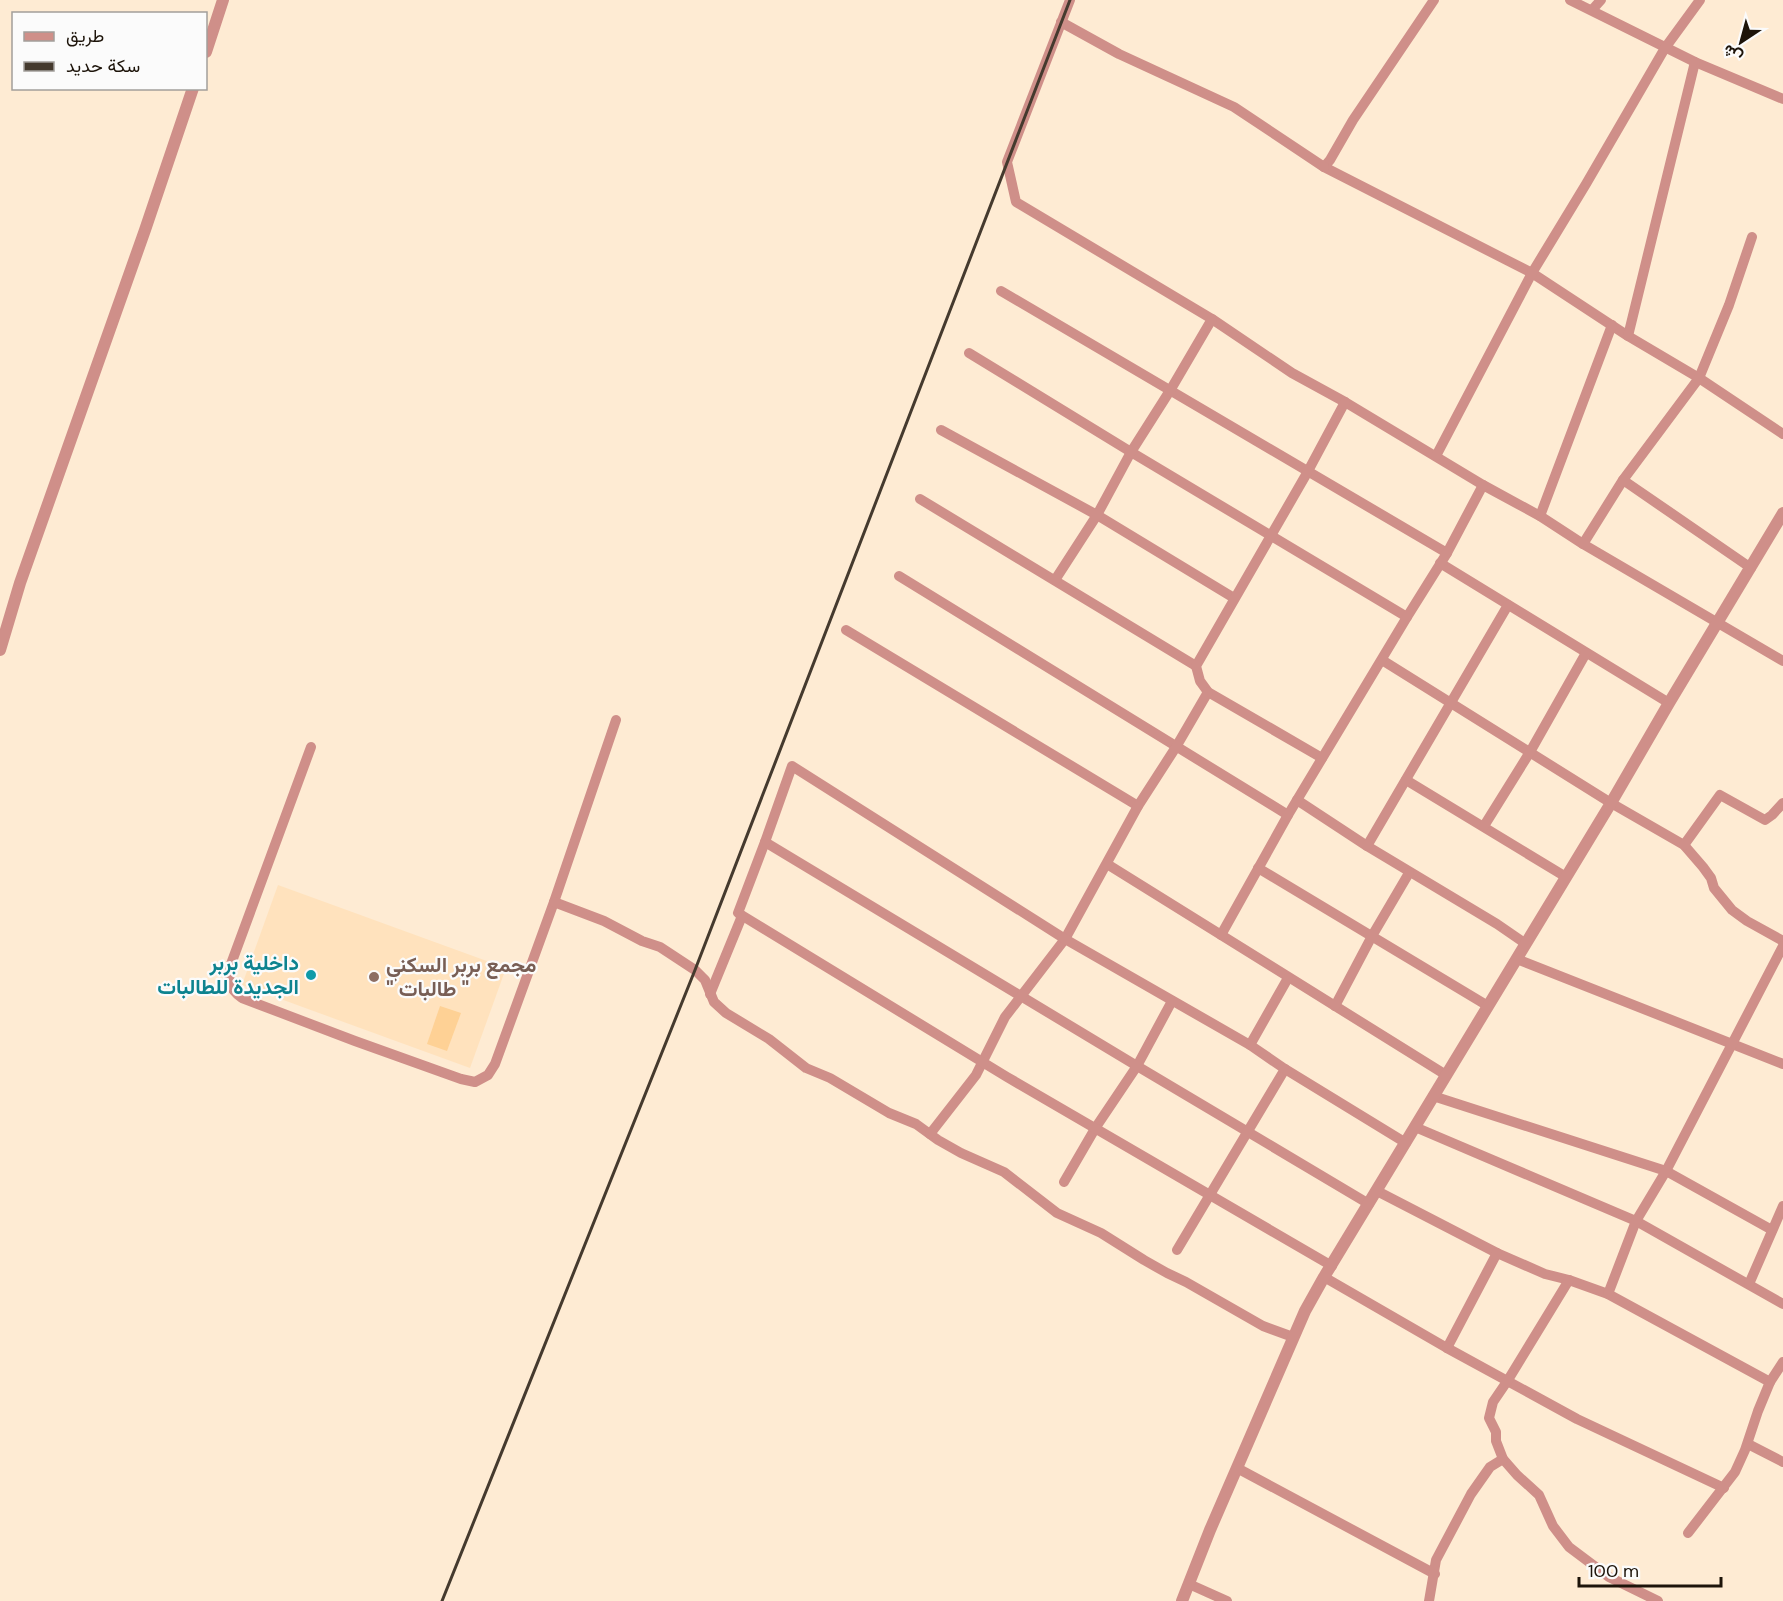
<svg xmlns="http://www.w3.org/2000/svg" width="1783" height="1601" viewBox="0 0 1783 1601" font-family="'DM Sans',Vazirmatn,sans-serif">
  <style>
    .built { fill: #ffe2bd }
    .green { fill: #fed195 }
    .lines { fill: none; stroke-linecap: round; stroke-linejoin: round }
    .minor { stroke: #cf8f89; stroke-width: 10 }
    .tertiary { stroke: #cf8f89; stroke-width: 12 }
    .rail { stroke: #453a2e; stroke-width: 3 }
    .culture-dot { fill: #0f9aa8; stroke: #fbfbfb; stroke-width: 2 }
    .education-dot { fill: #8d6e63; stroke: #fbfbfb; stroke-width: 2 }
    .labels { text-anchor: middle; stroke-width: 4.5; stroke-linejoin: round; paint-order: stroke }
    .culture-label { font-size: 21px; font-weight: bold; fill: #0d838f; stroke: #fbfbfb; text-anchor: end }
    .education-label { font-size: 21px; font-weight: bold; fill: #785e54; stroke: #fbfbfb; text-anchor: start }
  </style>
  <rect width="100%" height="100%" fill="#feebd3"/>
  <path class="built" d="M278,885L506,968L470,1068L242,985Z"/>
  <path class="green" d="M440,1006L461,1013L447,1051L427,1044Z"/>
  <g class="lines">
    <g class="minor">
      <path d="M1070,0L1007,162L1016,202L1212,319L1292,373L1345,402L1483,485L1540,516L1583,544L1783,661"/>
      <path d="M1434,0L1353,120L1330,160L1324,167L1532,273L1628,336L1699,378L1783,434"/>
      <path d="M1570,0L1695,62L1783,99"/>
      <path d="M1592,10L1601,0"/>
      <path d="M1061,22L1119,54L1234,107L1324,167"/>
      <path d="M1001,291C1150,377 1298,467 1447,553"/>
      <path d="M1628,336L1695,62"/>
      <path d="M969,353L1131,452L1407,617"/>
      <path d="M941,430L1097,515L1234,598"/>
      <path d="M1436,456L1532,273L1586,184L1665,48L1700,0"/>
      <path d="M1623,480L1751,568"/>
      <path d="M920,499L1196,666"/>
      <path d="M1540,516L1612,325"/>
      <path d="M1583,544L1623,480L1699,378L1729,305L1752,237"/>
      <path d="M1440,563L1669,703"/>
      <path d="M899,576L1288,815"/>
      <path d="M1055,580L1097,515L1131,452L1171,389L1212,319"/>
      <path d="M846,630L1138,806"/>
      <path d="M1382,660L1611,803L1684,845L1703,867L1711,878L1714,888L1732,910L1747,921L1783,941"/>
      <path d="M311,747L231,964C228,981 227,987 242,998L355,1041L461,1079L475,1082L488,1075L495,1064L554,902L616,720"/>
      <path d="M1322,758L1208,692L1200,681L1196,666L1307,473L1345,402"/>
      <path d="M1406,780L1566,877"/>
      <path d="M1297,800L1367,846L1497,924L1526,944"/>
      <path d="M1484,826L1530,752L1586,653"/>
      <path d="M765,842L1137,1066L1369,1204"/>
      <path d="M1684,845L1720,795L1765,820L1772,815L1783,803"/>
      <path d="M1367,846L1508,605"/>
      <path d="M1107,864L1446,1075"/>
      <path d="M1258,868L1488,1006"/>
      <path d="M554,902L604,921L642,941L660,947L695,970L705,980L714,1002L726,1013L769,1039L806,1068L830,1078L889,1113L916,1124L938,1140L961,1153L1004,1172L1057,1213L1101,1233L1144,1260L1167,1273L1186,1282L1263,1326L1293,1337"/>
      <path d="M1221,935L1288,815L1407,617L1447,553L1483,485"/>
      <path d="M1517,959L1783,1064"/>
      <path d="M710,994L742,916"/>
      <path d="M1335,1006L1372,936L1409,873"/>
      <path d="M1250,1045L1288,978"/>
      <path d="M1433,1096L1666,1171L1772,1230"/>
      <path d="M1415,1127L1636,1221L1783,1304"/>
      <path d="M930,1134L976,1075L1005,1017L1065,939L1138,806L1176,747L1208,692"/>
      <path d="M1064,1182L1096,1127L1137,1066L1172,1001"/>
      <path d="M1377,1191L1497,1253L1545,1274L1569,1280L1608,1294L1770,1382"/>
      <path d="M1177,1250L1285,1069"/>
      <path d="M1332,1266L1007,1077L738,913L765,842L792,766L1065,939L1250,1045L1285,1069L1406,1143"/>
      <path d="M1324,1277L1447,1348L1577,1419L1724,1488"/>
      <path d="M1569,1280L1508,1380L1493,1402L1489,1418L1496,1432V1441L1503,1459L1517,1475L1539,1495L1553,1526L1569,1547L1609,1577L1658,1601"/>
      <path d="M1749,1284L1783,1206"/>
      <path d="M1608,1294L1636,1221L1666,1171L1783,946"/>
      <path d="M1447,1348L1497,1253"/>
      <path d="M1748,1444L1783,1462"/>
      <path d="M1237,1468L1435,1574"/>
      <path d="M1688,1533L1735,1472L1745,1450L1758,1411L1770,1382L1783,1362"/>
      <path d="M1189,1584L1227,1601"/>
      <path d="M1429,1601L1436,1560L1471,1494L1490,1467L1503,1459"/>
    </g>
    <g class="tertiary">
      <path d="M206,52L223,0"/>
      <path d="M0,650L20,583L145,230L193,88"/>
      <path d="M1182,1601L1210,1530L1305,1311L1324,1277L1611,803L1669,703L1783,513"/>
    </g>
    <path class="rail" d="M442,1601L695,970L1070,0"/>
  </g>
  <circle class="culture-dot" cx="311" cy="975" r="6"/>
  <circle class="education-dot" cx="374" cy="977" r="6"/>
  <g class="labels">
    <g class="culture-label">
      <text x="299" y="970">داخلية بربر<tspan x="299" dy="24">الجديدة للطالبات</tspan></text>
    </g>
    <g class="education-label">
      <text x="386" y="972">مجمع بربر السكني<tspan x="386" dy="24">" طالبات "</tspan></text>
    </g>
  </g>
  <rect x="12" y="12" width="195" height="78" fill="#fbfbfb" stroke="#a29f9b" stroke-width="1.5"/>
  <rect x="24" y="32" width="30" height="9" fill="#cf8f89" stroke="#a29f9b" stroke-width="1.5"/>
  <text x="66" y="42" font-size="18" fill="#1d140a">طريق</text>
  <rect x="24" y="62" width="30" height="9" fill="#453a2e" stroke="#a29f9b" stroke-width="1.5"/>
  <text x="66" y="72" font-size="18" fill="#1d140a">سكة حديد</text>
  <g transform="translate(1741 42) rotate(216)" stroke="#fbfbfb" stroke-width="4.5" paint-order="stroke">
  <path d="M0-4.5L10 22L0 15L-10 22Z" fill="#1d140a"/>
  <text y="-9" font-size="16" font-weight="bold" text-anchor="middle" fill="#1d140a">ش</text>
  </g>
  <path d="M1579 1577v9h142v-9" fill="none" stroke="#1d140a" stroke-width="3"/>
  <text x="1588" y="1577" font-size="18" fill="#1d140a" stroke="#fbfbfb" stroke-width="4.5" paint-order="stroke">100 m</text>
</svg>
